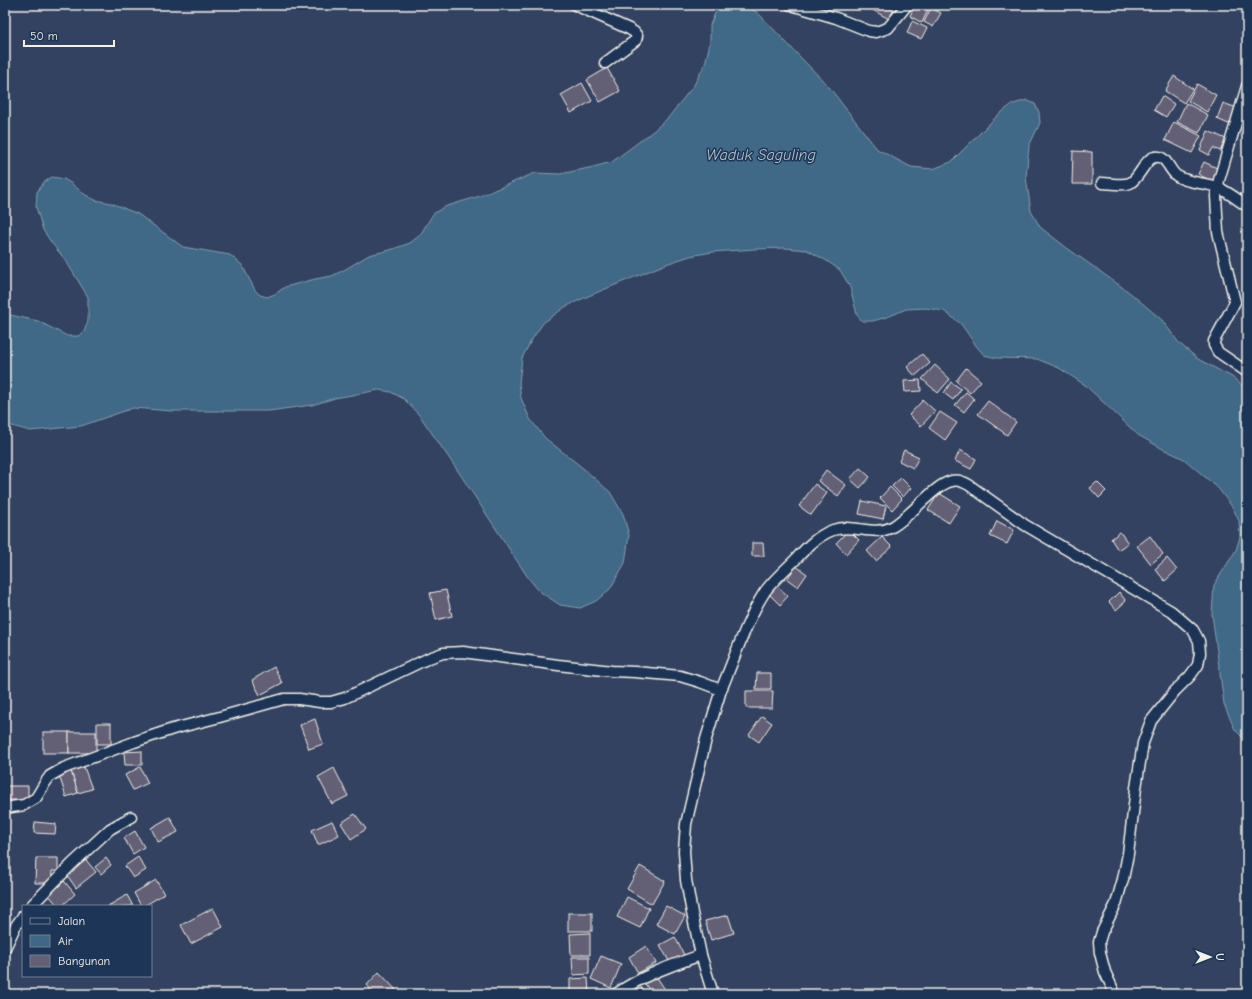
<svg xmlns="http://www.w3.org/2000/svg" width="1252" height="999" viewBox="0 0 1252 999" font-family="'Comic Neue',sans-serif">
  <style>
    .water { fill: #3f6887; stroke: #879fae }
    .building { fill: #645f75; stroke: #f4f1e8 }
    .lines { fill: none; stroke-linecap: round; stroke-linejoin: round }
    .street-casing { stroke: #f4f1e8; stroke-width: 13 }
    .street { stroke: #1d3557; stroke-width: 10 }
    .labels { text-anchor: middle; stroke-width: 3; stroke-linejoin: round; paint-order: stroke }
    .water-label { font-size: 16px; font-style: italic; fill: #b5c1c6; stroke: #1d3557 }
  </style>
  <rect width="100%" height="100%" fill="#324260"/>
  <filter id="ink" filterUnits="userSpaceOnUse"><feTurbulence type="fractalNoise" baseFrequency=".025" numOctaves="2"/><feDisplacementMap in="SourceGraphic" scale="8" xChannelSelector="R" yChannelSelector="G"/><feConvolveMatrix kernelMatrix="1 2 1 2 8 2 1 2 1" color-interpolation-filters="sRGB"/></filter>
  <g filter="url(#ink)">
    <path class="water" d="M726,5H745L758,13L829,87L877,149L911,167L933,169L951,162L997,116L1011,105L1026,100L1035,104L1039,112L1040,123L1029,146L1026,177L1031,211L1040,227L1067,248L1129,292L1162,320L1179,343L1198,359L1232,377L1247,389V743L1234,728L1224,704L1212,614L1214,585L1236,550L1240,537L1239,521L1233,508L1218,488L1184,459L1161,448L1138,435L1085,385L1059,368L1037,359L997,358L984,355L977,347L961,324L944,311L926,308L906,309L890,316L873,321H862L857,315L850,287L840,270L827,261L807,250L785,248L755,249L712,252L690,256L666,264L586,297L565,307L543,323L531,341L522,358L519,383L521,398L530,419L545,438L584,469L610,492L623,514L629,535L625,563L610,589L596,601L580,608L560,605L539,591L527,576L460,474L420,416L404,399L391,392L379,390L335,398L312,405L269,411H172L133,408L81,426L30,431L5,424V314L38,321L67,336H78L84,332L88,321V297L66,261L51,242L43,230L36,207L37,192L44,182L52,177L64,179L72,184L84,194L95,200L111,203L138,214L183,247L230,255L242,265L255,290L260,295L267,297L275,294L285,287L315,279L332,276L344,270L369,255L390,250L410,243L420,235L433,214L444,207L480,196L535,173L560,174L589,168L612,162L652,132L668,118L694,85L705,64L710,43V25L715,13L721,7Z"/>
    <g class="building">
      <path d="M870,5H887L894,9L889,19L869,8Z"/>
      <path d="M915,5H930L922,23L910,16Z"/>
      <path d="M931,8L941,13L933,27L924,22Z"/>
      <path d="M912,21L927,28L921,39L907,33Z"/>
      <path d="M607,68L620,91L600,102L587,80Z"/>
      <path d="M1174,76L1193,89L1184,103L1165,91Z"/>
      <path d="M582,83L592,101L571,113L561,95Z"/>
      <path d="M1197,84L1216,95L1207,112L1188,101Z"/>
      <path d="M1162,96L1174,104L1166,117L1154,110Z"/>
      <path d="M1186,103L1208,115L1199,133L1177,122Z"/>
      <path d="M1223,103L1237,108L1231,125L1217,119Z"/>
      <path d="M1174,122L1201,136L1192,153L1165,140Z"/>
      <path d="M1208,131L1226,139L1220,151L1213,148L1209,155L1200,150Z"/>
      <path d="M1073,151L1092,152V184H1072Z"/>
      <path d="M1204,162L1219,169L1213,182L1198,174Z"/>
      <path d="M922,354L930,363L915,376L907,367Z"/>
      <path d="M935,365L950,379L938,393L922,379Z"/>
      <path d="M966,368L981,381L970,393L956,381Z"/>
      <path d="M920,380L921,391L905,392L904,381Z"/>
      <path d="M951,382L961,389L953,400L944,393Z"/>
      <path d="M966,392L974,399L964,412L955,405Z"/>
      <path d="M923,400L935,411L921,426L909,415Z"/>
      <path d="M988,401L1016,422L1007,435L978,414Z"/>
      <path d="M940,412L957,423L945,440L929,428Z"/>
      <path d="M904,450L919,457L913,468L899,461Z"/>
      <path d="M960,450L976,459L971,469L955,461Z"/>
      <path d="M860,468L870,477L860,488L850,479Z"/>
      <path d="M826,470L846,485L838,496L818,481Z"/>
      <path d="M901,478L911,488L903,497L892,486Z"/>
      <path d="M1097,482L1106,491L1099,498L1090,488Z"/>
      <path d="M815,484L827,493L811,515L799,506Z"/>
      <path d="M890,487L902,499L892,510L880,498Z"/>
      <path d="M939,493L960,506L949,523L928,510Z"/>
      <path d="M862,501L886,506L883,519L859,514Z"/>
      <path d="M997,521L1014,530L1007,544L990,536Z"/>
      <path d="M849,530L859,540L846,554L836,543Z"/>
      <path d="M1120,532L1128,543L1118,550L1111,539Z"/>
      <path d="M1150,536L1163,554L1151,564L1137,546Z"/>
      <path d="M882,537L892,547L876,561L867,551Z"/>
      <path d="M752,543H763L764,556H752Z"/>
      <path d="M1167,558L1177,570L1165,581L1155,569Z"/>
      <path d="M796,566L807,574L798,587L787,579Z"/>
      <path d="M776,585L788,596L780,605L768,593Z"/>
      <path d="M446,590L452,616L436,620L430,593Z"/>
      <path d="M1119,592L1126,601L1116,610L1109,602Z"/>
      <path d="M274,667L282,683L260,695L252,680Z"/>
      <path d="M757,673H771V689H756Z"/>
      <path d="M746,691H773L772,708H746Z"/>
      <path d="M762,716L772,723L759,742L749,735Z"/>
      <path d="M315,719L323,744L309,749L300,725Z"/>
      <rect x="97" y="723" width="14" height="21"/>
      <rect x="43" y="732" width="26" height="21"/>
      <rect x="69" y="732" width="27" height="21"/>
      <path d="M142,751V765H125L124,752Z"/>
      <path d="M84,767L92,789L78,793L71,771Z"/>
      <path d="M140,767L148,783L133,790L125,775Z"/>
      <path d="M334,768L348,796L332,804L318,777Z"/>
      <path d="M71,771L78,793L66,797L59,775Z"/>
      <rect x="6" y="786" width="22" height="14"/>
      <path d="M355,814L366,829L351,839L341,823Z"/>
      <path d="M170,817L178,832L158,842L151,828Z"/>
      <path d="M332,821L339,835L318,845L312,830Z"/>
      <path d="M35,822L56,824L55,834L34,833Z"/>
      <path d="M135,831L144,847L133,854L124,838Z"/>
      <path d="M138,857L146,870L133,878L125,866Z"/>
      <path d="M36,858H58V871H52L51,883H35Z"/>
      <path d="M106,858L111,865L101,874L95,867Z"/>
      <path d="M86,860L96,872L76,888L67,875Z"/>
      <path d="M640,866L665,881L652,904L627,889Z"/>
      <path d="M156,880L164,894L144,906H141L134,893Z"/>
      <path d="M64,881L75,894L62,906H58L48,894Z"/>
      <path d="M127,895L133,906H108Z"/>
      <path d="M627,897L649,908L640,928L617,917Z"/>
      <path d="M666,906L685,916L675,934L656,924Z"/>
      <path d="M213,908L223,927L191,944L181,925Z"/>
      <rect x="568" y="913" width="24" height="18"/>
      <path d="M728,915L734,933L711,940L705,921Z"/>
      <path d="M590,933V955H571L570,934Z"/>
      <path d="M675,937L684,955L670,963L660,945Z"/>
      <path d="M646,946L656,963L638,973L629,957Z"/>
      <path d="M601,956L621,964L611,988L591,979Z"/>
      <path d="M572,957H589V974L573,975Z"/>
      <path d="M379,972L396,990L392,994H375L367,985Z"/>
      <path d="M654,973L666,991L663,994H652L643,981Z"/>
      <path d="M588,978L589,994H570V979Z"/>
      <path d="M638,983L646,994H628L626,991Z"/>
    </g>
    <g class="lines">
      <defs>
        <g id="street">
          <path d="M575,5L629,29L634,32L637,36L636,40L605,63"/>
          <path d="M791,5L836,18L869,31L876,32L888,28L907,5"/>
          <path d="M1247,86L1219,180L1216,196L1218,232L1235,302L1214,341V345L1218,352L1247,372"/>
          <path d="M1102,183C1110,183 1122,186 1130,183C1140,178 1145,158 1155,157C1167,155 1169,171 1177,176C1189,184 1206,182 1219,188C1228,192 1238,200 1247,206"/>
          <path d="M721,690C734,660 746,621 764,593C771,582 785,570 795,560C806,548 817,536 833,530C852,523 874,537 892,527C910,517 935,484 952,481C958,479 964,482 969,485L1025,525L1171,611L1193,630L1199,641L1200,653L1198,665L1190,676L1175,691L1151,721L1143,743L1136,788L1128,854L1123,879L1116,904L1102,932L1099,942L1100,953L1105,972L1115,994"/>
          <path d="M5,808L24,805L36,798L45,783L50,776L64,768L134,742L173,729L216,718L284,699H299L320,702H331L345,698L429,658L443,653L463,652L558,665L612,671L635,672L680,676L700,682L721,690L706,739L686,824L684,851L686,880L692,913L701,955L713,994"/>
          <path d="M31,906L72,864L110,829L131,817"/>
          <path d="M5,948L15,927L23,916"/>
          <path d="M616,994C643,975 670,966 701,955"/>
        </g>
      </defs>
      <use href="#street" class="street-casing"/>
      <use href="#street" class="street"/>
    </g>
  </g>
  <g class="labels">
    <g class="water-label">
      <text x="761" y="160">Waduk Saguling</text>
    </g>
  </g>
  <rect width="1252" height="999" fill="none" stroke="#1d3557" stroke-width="20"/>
  <rect x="10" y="10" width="1232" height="979" fill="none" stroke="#f4f1e8" stroke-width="1.5" filter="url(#ink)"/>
  <rect x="22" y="905" width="130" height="72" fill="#1d3557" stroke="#738091"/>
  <rect x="30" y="918" width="20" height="6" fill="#1d3557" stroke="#738091"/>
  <text x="58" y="925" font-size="12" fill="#f4f1e8">Jalan</text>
  <rect x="30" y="935" width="20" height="12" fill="#3f6887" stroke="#738091"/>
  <text x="58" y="945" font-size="12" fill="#f4f1e8">Air</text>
  <rect x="30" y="955" width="20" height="12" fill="#645f75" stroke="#738091"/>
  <text x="58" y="965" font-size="12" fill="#f4f1e8">Bangunan</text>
  <g transform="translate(1210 957) rotate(90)" stroke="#1d3557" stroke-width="3" paint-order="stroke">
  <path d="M0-3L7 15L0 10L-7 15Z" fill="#f4f1e8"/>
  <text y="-6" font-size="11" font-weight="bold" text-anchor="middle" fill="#f4f1e8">U</text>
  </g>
  <path d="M24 40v6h90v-6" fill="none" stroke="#f4f1e8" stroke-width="2"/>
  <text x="30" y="40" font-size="12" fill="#f4f1e8" stroke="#1d3557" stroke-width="3" paint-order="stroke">50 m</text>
</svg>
